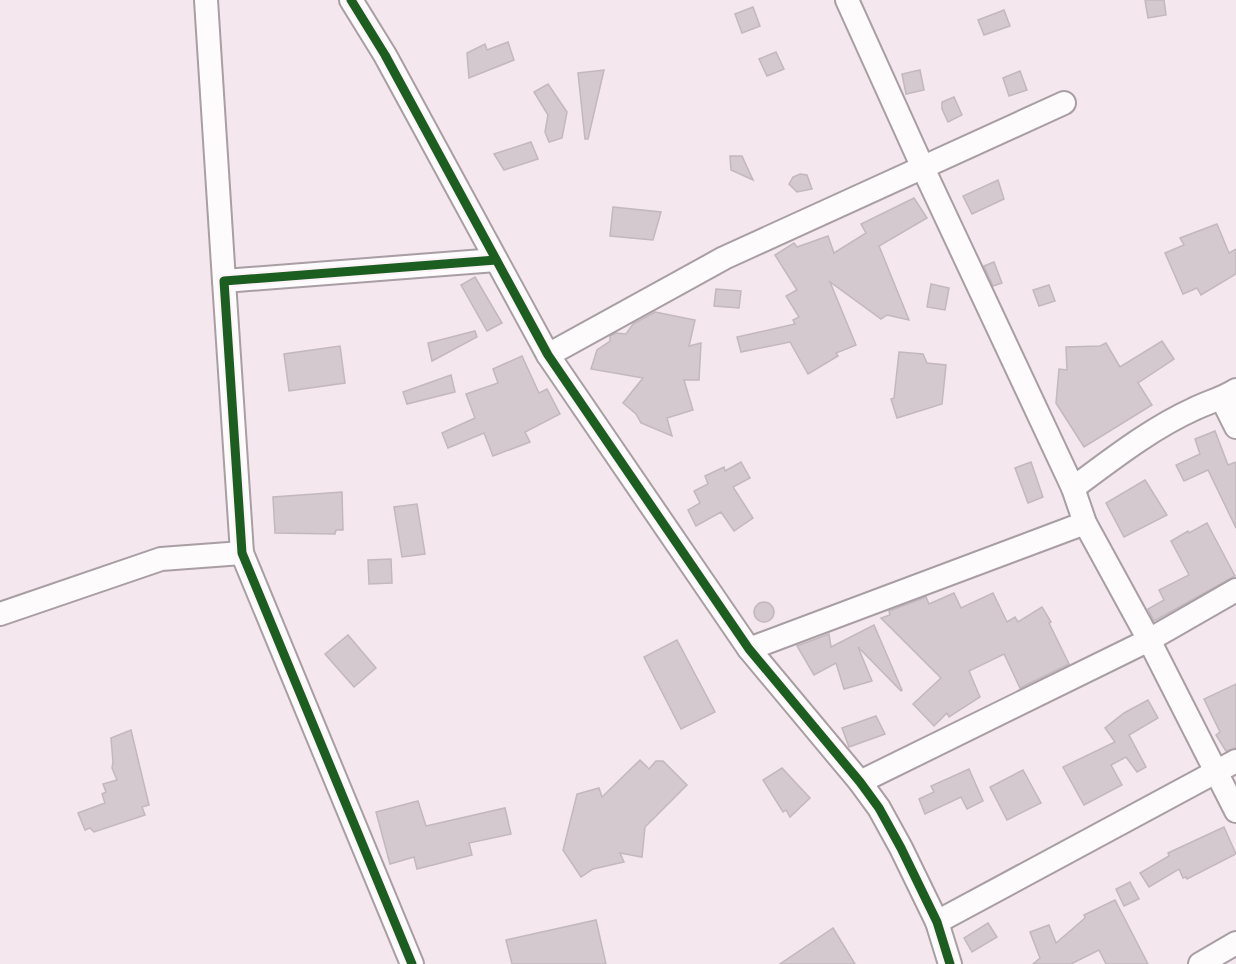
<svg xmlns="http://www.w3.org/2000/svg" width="1236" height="964" viewBox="0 0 1236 964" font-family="'Varela Round',sans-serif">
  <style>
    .building { fill: #d4c9cf; stroke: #c2b8be; stroke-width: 1.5 }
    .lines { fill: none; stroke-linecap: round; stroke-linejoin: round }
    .minor-casing { stroke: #a89ea3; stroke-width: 26 }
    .minor { stroke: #fdfbfc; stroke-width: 22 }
    .cycleway-casing { stroke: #fdf3f8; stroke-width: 13 }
    .cycleway { stroke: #1b5e20; stroke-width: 9 }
  </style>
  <rect width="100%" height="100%" fill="#f4e7ee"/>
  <g class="building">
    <path d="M1145,0H1164L1166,15L1148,18Z"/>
    <path d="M753,7L760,26L742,33L735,14Z"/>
    <path d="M1004,10L1010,26L984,35L978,20Z"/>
    <path d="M508,42L514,60L469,78L467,53L485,44L487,50Z"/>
    <path d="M776,52L784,69L767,76L759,59Z"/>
    <path d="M604,70L588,139H585L578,73Z"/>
    <path d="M920,70L924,90L906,94L902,74Z"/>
    <path d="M1020,71L1027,90L1009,96L1003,78Z"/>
    <path d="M548,84L567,112L562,138L549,142L545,132L548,115L534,92Z"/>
    <path d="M954,97L962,115L948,122L942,109V102Z"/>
    <path d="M531,142L538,159L504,170L494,154Z"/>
    <path d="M730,156H742L753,180L731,170Z"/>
    <path d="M800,174L807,175L812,189L797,192L789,184L793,177Z"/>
    <path d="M998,180L1004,199L972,214L963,196Z"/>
    <path d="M914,198L927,218L879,246L909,320L887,315L881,319L830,282L856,345L836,353L838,356L808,374L790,342L741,352L737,337L795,324L793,320L799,317L786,296L797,290L775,255L794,243L797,247L828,236L834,253L866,233L861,224Z"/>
    <path d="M613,207L661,212L653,240L610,236Z"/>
    <path d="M1217,224L1229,253L1236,249V274L1201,295L1197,288L1183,294L1165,253L1184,245L1180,238Z"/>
    <path d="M994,262L1002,283L993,286L984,266Z"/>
    <path d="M475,277L502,323L487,331L461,285Z"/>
    <path d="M931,284L949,288L945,310L927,307Z"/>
    <path d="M1049,285L1055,301L1039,306L1033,290Z"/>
    <path d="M716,289L741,291L739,308L714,306Z"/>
    <path d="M655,312L695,320L689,346L701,343L699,380H684L693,410L667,418L672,436L641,423L636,414L623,403L643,378L591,369L597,350L610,341V336L616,333L626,334L633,324Z"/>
    <path d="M475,331L477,337L432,361L428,343Z"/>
    <path d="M1162,341L1174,359L1138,383L1152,405L1084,447L1056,403L1059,369L1067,370L1066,347L1100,346L1106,343L1120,367Z"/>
    <path d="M340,346L345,383L289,391L284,354Z"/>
    <path d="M899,352L923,354L927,363L946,365L942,404L897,418L891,399L894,398Z"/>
    <path d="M522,356L539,393L547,389L560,414L525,432L530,442L493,456L484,433L448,448L442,433L475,418L466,394L498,383L493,369Z"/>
    <path d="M451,375L455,392L407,404L403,392Z"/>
    <path d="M1215,431L1228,465L1236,462V528L1208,470L1184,481L1176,465L1200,454L1195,439Z"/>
    <path d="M741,462L750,478L733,487L753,518L734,531L721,512L696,526L688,510L700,503L694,491L708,484L705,476L724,467L725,471Z"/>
    <path d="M1031,462L1043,497L1028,503L1015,468Z"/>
    <path d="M1145,480L1167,515L1124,537L1106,503Z"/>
    <path d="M342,492L343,530H336L335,534L275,533L273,497Z"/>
    <path d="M417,504L425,554L402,557L394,507Z"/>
    <path d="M1207,523L1235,576L1154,621L1148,609L1164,600L1159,590L1189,575L1171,541L1188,531L1189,533Z"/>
    <path d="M391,559L392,583L369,584L368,560Z"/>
    <path d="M954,593L961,608L993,593L1007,622L1015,617L1018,622L1042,607L1051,622L1049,623L1069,664L1020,688L1004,654L969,671L980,697L949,717L947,713L934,726L913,704L941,678L881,618L890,615L889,611L926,597L929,604Z"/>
    <circle cx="764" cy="612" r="10"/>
    <path d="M874,625L902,690L901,691L858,647L872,681L844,689L836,663L814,675L797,646L829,634L831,647Z"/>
    <path d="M348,635L376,668L354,687L325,654Z"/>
    <path d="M677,640L715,712L681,729L644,657Z"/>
    <path d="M1236,684V748L1226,751L1216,735L1220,732L1204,699Z"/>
    <path d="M1148,700L1158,718L1129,735L1146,767L1137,772L1126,757L1111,765L1122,785L1084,805L1063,767L1115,742L1105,728L1124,713Z"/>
    <path d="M876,716L885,734L849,747L842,728Z"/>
    <path d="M131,730L149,805L142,807L145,815L94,832L90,828L85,830L78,813L105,803L102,794L106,792L103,784L117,780L112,768L113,762L111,738Z"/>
    <path d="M640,760L649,769L656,761H663L687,785L645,827L642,857L620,853L624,862L593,869L581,877L563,850L577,794L599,788L602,797Z"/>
    <path d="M782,768L810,798L790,817L786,810L783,812L763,780Z"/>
    <path d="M969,769L983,801L967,809L961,797L925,814L919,799L934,792L931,786Z"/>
    <path d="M1023,770L1041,803L1007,820L990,787Z"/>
    <path d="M418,801L426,826L505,808L511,834L469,843L472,855L417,869L414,857L390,864L376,812Z"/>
    <path d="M1224,827L1236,854L1187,879L1186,877L1183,878L1179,869L1149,887L1140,873L1169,856L1168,853Z"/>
    <path d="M1130,882L1139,899L1124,906L1116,889Z"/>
    <path d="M1115,900L1148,964H1106L1099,950L1071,964H1033L1040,958L1030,932L1049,925L1056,943L1085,918L1084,915Z"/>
    <path d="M596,920L606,964H512L506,940Z"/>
    <path d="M988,923L997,937L972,952L964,938Z"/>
    <path d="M833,928L855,964H780Z"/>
  </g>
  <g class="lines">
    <defs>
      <g id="minor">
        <path d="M206,0L224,281"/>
        <path d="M351,0L385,55L548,355L749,649L860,782L879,808L901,848L937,922L950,964"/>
        <path d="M847,0L923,168L1073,488L1085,523L1149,640L1236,811"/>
        <path d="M548,355L724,258L1064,103"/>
        <path d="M1222,399L1236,427"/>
        <path d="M1073,488C1111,460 1150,429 1194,409C1208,402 1222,399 1236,390"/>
        <path d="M0,614L161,559L242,553"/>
        <path d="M749,649L1085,523"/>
        <path d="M860,782L1149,640L1236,590"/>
        <path d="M937,922L1236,761"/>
        <path d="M412,964L242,553L224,281L496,260"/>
        <path d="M1200,964L1236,943"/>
      </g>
    </defs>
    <use href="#minor" class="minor-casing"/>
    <use href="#minor" class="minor"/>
    <defs>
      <g id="cycleway">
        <path d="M351,0L385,55L548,355L749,649L860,782L879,808L901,848L937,922L950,964"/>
        <path d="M412,964L242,553L224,281L496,260"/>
      </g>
    </defs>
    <use href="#cycleway" class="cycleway-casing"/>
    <use href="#cycleway" class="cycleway"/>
  </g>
</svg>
